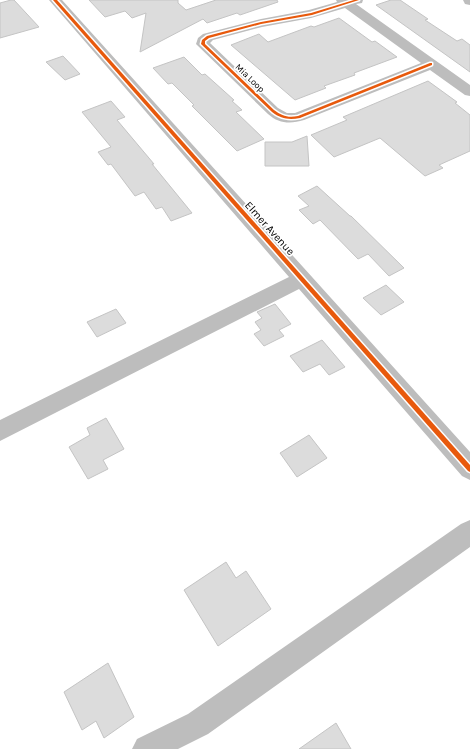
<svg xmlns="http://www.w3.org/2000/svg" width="470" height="749" viewBox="0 0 470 749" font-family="Karla,sans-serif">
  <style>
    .building { fill: #dcdcdc; stroke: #c4c4c4 }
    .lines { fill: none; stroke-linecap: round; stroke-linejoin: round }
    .minor { fill: #bdbdbd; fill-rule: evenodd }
    .cycleway-casing { stroke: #fff; stroke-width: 3 }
    .cycleway { fill: #e8590c; fill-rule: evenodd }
    .labels { text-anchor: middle; stroke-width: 3.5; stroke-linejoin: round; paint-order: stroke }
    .far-street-label { font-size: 9px; fill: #000; stroke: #fff }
    .street-label { font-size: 11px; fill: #000; stroke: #fff }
  </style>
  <rect width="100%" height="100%" fill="#fff"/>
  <g class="building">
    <path d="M11,0H14L39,27L0,38V3Z"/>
    <path d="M89,0H178V3L186,10L216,0H277L278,2L240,15L237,13L207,23L203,19L140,52L146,13L132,18L125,11L105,17Z"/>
    <path d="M391,0H400L428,19L425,20L457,41L462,39L470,45V72L376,5Z"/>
    <path d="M339,18L372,42L375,41L397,57L354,73L355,75L324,86L326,88L295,100L231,45L259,34L268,42L311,26L314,27Z"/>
    <path d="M63,56L80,74L65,80L46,62Z"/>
    <path d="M184,57L202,75L205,74L234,100L232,101L242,110L236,112L264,139L237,151L192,106L194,105L172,83L168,84L153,68Z"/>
    <path d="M428,81L457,102L455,103L470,115V151L439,165L443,168L425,176L380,138L334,157L311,135L347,120L343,117Z"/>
    <path d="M111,101L125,117L117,120L154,164H152L192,213L171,221L162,207L156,209L144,192L135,196L111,164L108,165L98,152L111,147L82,112Z"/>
    <path d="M307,136L309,166H265V142H292Z"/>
    <path d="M317,186L350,216H351L404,268L389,276L368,254L358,259L320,220L313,224L299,210L309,206L298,196Z"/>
    <path d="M386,285L404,302L381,315L363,298Z"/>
    <path d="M275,304L291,324L279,330L284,336L264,346L254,334L261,330L255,322L262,318L257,312Z"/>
    <path d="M116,309L126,323L97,337L87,322Z"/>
    <path d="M322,340L345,367L329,375L320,364L303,372L290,356Z"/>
    <path d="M106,418L124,449L103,460L108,469L88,479L69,447L90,435L87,428Z"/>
    <path d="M309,435L327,458L297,477L280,453Z"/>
    <path d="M226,562L236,578L246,571L271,609L218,646L184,590Z"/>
    <path d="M108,663L134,717L104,738L96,721L82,730L64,692Z"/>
    <path d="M336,723L351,749H299Z"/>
  </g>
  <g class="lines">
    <g class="minor">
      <path d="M49,0H62L470,452V480L462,476L299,289L0,441V420L289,277Z"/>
      <path d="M336,0H363L362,3L356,4L470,85V96L465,95L430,70L304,120C291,124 279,124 268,114L196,44L198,38L203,34L261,19L309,10L337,2ZM345,8L421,63L295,113H287L278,108L210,43L213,40L262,27L311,18Z"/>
      <path d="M463,0H470V5L465,4Z"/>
      <path d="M470,520V547L208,734L178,749H132L137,739L188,714L461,524Z"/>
    </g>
    <defs>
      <g id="cycleway">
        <path d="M53,0H57L470,465V472L468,471Z"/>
        <path d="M354,0H359L312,15L261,24L209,38L205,41V44L274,110C282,116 288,118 298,116L430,63H432V65L300,118C289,120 281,119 272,112L201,44L202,40L207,36L261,22L311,13Z"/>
      </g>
    </defs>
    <use href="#cycleway" class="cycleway-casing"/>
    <use href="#cycleway" class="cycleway"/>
  </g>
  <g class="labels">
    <g class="far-street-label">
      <text transform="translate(250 78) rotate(44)" y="3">Mia Loop</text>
    </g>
    <g class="street-label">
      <text transform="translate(270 228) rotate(48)" y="4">Elmer Avenue</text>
    </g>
  </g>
</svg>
